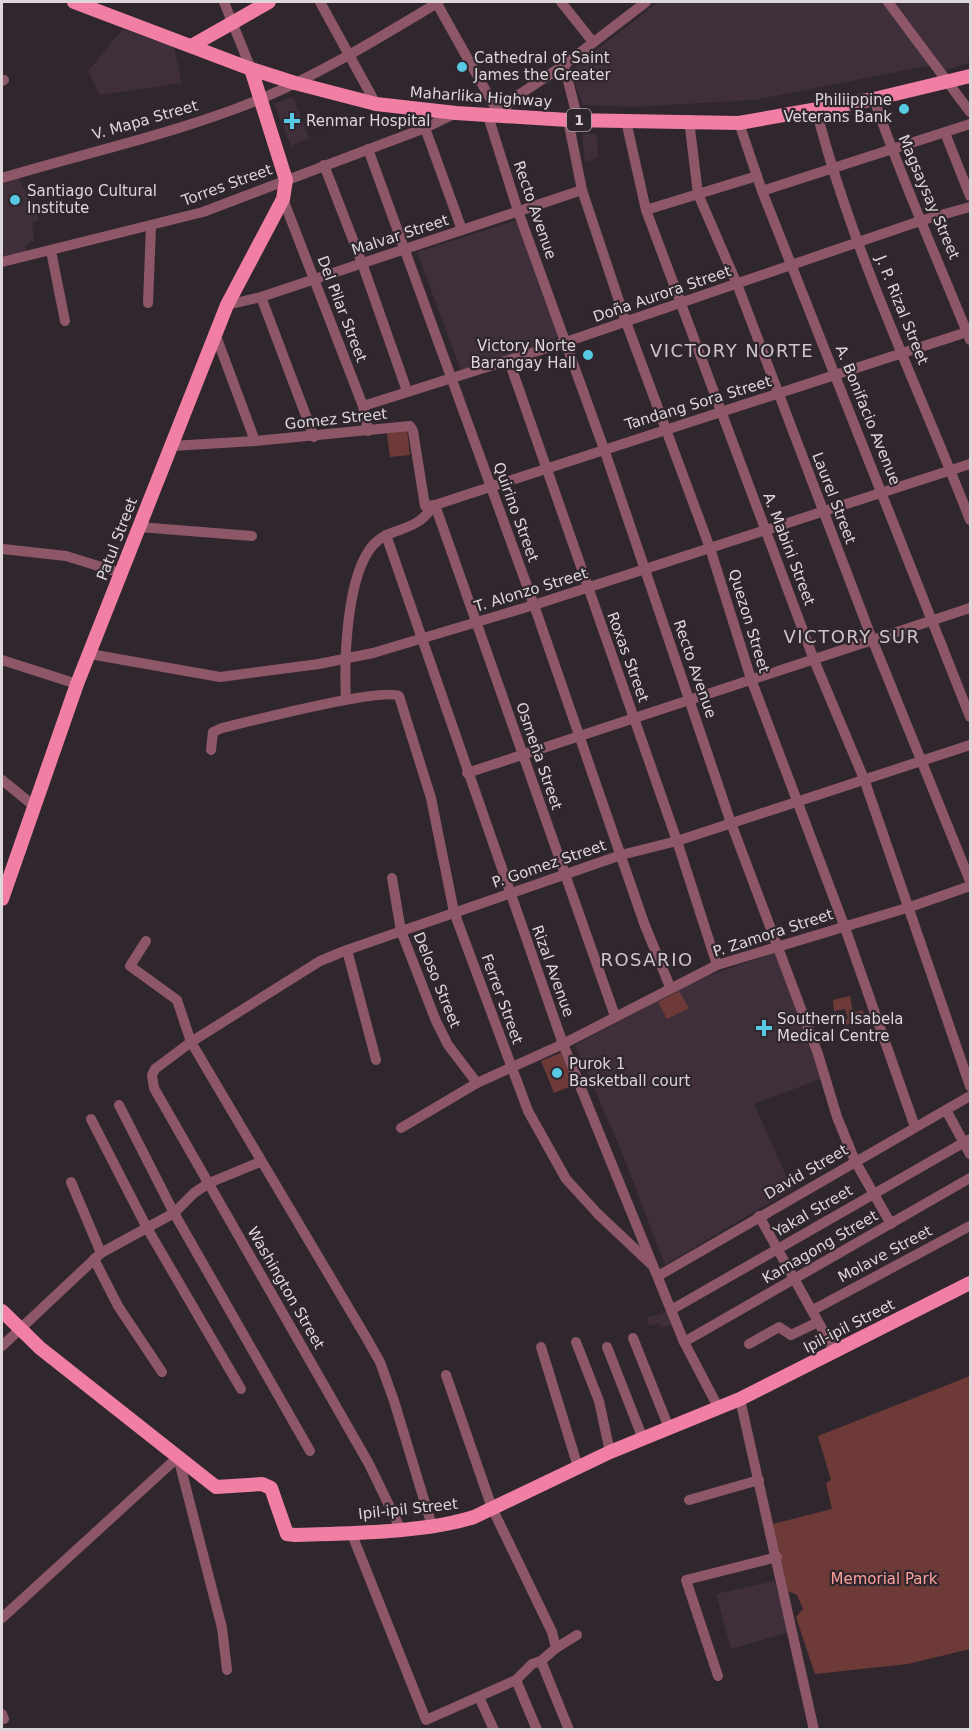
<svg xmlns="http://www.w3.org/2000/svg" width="972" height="1731" viewBox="0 0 972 1731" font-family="'DejaVu Sans',sans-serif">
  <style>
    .built { fill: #3e2f3a }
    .green { fill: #6d3a37 }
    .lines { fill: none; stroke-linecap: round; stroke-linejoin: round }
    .minor { stroke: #8e5768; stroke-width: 10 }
    .major { stroke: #f17fa4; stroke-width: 14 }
    .poi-dot { fill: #58c9e3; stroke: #30272e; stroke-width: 2 }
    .labels { text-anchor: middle; stroke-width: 4.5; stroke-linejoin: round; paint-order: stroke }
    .shield { fill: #30272e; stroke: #a9a2a7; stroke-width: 1.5 }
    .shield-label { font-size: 14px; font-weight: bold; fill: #ddd7db }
    .poi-label { font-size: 15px; fill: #ddd7db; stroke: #30272e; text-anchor: start }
    .street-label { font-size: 15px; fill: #ddd7db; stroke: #30272e }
    .park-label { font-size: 15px; fill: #fea19a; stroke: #30272e }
    .quarter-label { font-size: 18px; letter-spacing: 1.5px; fill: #d0c4cc; stroke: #30272e }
  </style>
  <rect width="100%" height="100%" fill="#30272e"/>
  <g class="built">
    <path d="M658,2H885L932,65L754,100L632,107L582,105L571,70Z"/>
    <path d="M890,2H970V63L939,72Z"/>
    <path d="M123,29L174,47L182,83L100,95L88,71Z"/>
    <path d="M293,97L309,138L291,146L274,104Z"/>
    <path d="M582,134H597L598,157L585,162Z"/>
    <path d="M18,177L39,219L32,223L34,240L25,246L28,253L2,259V181Z"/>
    <path d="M518,220L560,336L462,373L417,252Z"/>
    <path d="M777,952L823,1078L754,1104L792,1189L665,1265L621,1150L575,1045L701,978Z"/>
    <path d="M668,1312L671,1325L662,1327L658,1323L649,1326L647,1317Z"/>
    <path d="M774,1581L790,1632L731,1649L716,1594Z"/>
  </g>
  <g class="green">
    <path d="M407,430L410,455L390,457L387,433Z"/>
    <path d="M679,991L689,1008L667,1019L658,1002Z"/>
    <path d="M850,996L853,1013L863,1010L865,1019L846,1025L844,1020L848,1018L845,1009L834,1011L833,1000Z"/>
    <path d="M561,1053L574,1085L554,1093L541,1061Z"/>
    <path d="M970,1376V1649L908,1664L815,1674L796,1617L803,1609L797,1595L788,1591L773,1524L832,1509L826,1483L831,1480L818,1436Z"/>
  </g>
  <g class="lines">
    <g class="minor">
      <path d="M224,2L251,69"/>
      <path d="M320,2L376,104"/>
      <path d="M436,2L500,116"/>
      <path d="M561,2L593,42"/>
      <path d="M888,2L970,112"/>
      <path d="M564,65L578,120"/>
      <path d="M2,81L4,80"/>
      <path d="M874,99C902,181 938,260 970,340"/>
      <path d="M816,109C852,251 917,384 970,520"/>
      <path d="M488,116L518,211L604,449L731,823L818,1054L837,1117L855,1161L891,1224"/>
      <path d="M500,116L511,100L564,65L646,2"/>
      <path d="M568,120L582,190L626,322L710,548L751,679L844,925L915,1127"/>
      <path d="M689,120L698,194L737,284L872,639L970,881"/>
      <path d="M626,121L646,210L814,660L864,779L970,1086"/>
      <path d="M739,123L762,191L970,717"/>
      <path d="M425,128L462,230"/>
      <path d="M945,133L970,196"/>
      <path d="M368,149L534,605L644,923L670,987"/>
      <path d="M324,165L362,263L407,391"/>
      <path d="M2,178C88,152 179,133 263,98C324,72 382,36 439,2"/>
      <path d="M762,191L970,124"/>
      <path d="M283,199L363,406L368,431"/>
      <path d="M646,210L757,176"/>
      <path d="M51,251L65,321"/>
      <path d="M2,262L203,212L425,128L456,113"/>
      <path d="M261,297L314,437"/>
      <path d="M148,303L151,226"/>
      <path d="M227,305L261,297L582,190"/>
      <path d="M216,336L255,441"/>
      <path d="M509,361L677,841L717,965"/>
      <path d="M363,406L566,342L923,220L970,207"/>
      <path d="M172,446L255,441L410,426L413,431L425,506L435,505L970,331"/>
      <path d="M435,505L615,1016"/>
      <path d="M139,527L252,536"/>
      <path d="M386,535L563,1044L684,1342L718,1407"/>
      <path d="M3,549L66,556L121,573"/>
      <path d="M90,654L220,677L319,664L373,653L534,605L970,464"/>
      <path d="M2,660L77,684"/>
      <path d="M346,700C344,661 346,574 374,544C386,531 405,531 419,521C425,517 430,510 435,505"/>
      <path d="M211,750L213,732L222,728C247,722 383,687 399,696L431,798L454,912L528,1111L566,1179L598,1214L651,1264"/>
      <path d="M467,773L970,608"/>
      <path d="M2,780L34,806"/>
      <path d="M392,878L401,931L436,1021L448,1045L477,1083"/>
      <path d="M146,941L130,966L177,1000L191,1042L367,1339L380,1362L394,1401L432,1526"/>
      <path d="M347,950L376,1060"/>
      <path d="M119,1105L174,1213L310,1451"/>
      <path d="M946,1110L970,1154"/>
      <path d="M91,1119L147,1228L241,1389"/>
      <path d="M401,1128L477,1083L563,1044L717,965L910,907L970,886"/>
      <path d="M71,1182L101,1253"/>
      <path d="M759,1216L835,1352"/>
      <path d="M94,1259L118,1306L162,1372"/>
      <path d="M658,1276L970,1096"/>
      <path d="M671,1310L970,1139"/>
      <path d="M813,1310L970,1226"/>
      <path d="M633,1338L669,1428"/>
      <path d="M576,1342L599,1401L610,1452"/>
      <path d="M684,1342L970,1178"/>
      <path d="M749,1344L779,1327L791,1335L818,1322"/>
      <path d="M2,1346L101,1253L174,1213L194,1193L209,1183L260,1162"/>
      <path d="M541,1347L578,1467"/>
      <path d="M607,1347L643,1439"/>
      <path d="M740,1399L814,1730"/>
      <path d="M689,1500L759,1480"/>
      <path d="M400,1528L369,1464L154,1088L152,1075L155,1069L191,1042L320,961L347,950L621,855L677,841L970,745"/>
      <path d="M351,1532L426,1720L516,1680L532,1664L541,1661L556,1648L552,1632L492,1508L446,1375"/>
      <path d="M2,1618L178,1457L222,1628L227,1670"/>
      <path d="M556,1648L577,1635"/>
      <path d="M541,1661L569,1730"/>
      <path d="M718,1676L686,1580L777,1557"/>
      <path d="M516,1680L537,1730"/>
      <path d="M479,1697L494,1730"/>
      <path d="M2,1714L4,1719"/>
    </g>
    <g class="major">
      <path d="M74,2L251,69L295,83L376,104L456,113L568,120L739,123L874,99L970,76"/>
      <path d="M193,45L269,2"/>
      <path d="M2,899L77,684L227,305L283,199L286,180L251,69"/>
      <path d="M2,1311L40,1348L216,1487L262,1484L271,1488L287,1534L295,1535C348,1533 425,1533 474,1517L610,1452L740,1399L970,1283"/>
    </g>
  </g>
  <g class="poi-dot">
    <circle cx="462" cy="67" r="6"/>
    <circle cx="904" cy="109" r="6"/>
    <path d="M289 112h6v6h6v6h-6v6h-6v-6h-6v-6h6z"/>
    <circle cx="15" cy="200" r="6"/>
    <circle cx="588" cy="355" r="6"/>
    <path d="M761 1019h6v6h6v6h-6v6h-6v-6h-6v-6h6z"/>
    <circle cx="557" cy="1073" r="6"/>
  </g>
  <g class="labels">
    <rect class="shield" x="567" y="109" width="24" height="22" rx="4.5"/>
    <g class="shield-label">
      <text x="579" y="125">1</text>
    </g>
    <g class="poi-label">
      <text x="474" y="63">Cathedral of Saint<tspan x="474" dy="17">James the Greater</tspan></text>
      <text x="892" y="105" text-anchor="end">Philiippine<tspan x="892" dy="17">Veterans Bank</tspan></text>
      <text x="306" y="126">Renmar Hospital</text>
      <text x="27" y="196">Santiago Cultural<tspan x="27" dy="17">Institute</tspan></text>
      <text x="576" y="351" text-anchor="end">Victory Norte<tspan x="576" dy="17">Barangay Hall</tspan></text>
      <text x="777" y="1024">Southern Isabela<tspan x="777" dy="17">Medical Centre</tspan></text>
      <text x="569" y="1069">Purok 1<tspan x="569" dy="17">Basketball court</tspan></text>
    </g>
    <g class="street-label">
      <text transform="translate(481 97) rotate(4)" y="5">Maharlika Highway</text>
      <text transform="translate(145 120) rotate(-16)" y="5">V. Mapa Street</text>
      <text transform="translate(227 185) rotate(-20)" y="5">Torres Street</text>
      <text transform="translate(929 197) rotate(67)" y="5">Magsaysay Street</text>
      <text transform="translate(535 210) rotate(71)" y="5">Recto Avenue</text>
      <text transform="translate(400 235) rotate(-18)" y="5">Malvar Street</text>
      <text transform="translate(662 294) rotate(-19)" y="5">Doña Aurora Street</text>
      <text transform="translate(342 309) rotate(69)" y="5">Del Pilar Street</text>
      <text transform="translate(902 310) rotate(68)" y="5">J. P. Rizal Street</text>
      <text transform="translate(698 403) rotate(-17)" y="5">Tandang Sora Street</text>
      <text transform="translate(868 415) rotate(68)" y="5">A. Bonifacio Avenue</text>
      <text transform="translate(336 419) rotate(-6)" y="5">Gomez Street</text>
      <text transform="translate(834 498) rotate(69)" y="5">Laurel Street</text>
      <text transform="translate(516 512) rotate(70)" y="5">Quirino Street</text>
      <text transform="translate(117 539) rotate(-69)" y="5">Patul Street</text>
      <text transform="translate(789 549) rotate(69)" y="5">A. Mabini Street</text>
      <text transform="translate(531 590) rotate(-17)" y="5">T. Alonzo Street</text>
      <text transform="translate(749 621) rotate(73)" y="5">Quezon Street</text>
      <text transform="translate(628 657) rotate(70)" y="5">Roxas Street</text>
      <text transform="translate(695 669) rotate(71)" y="5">Recto Avenue</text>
      <text transform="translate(539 756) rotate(71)" y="5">Osmeña Street</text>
      <text transform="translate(549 864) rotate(-19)" y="5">P. Gomez Street</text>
      <text transform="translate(773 933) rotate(-18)" y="5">P. Zamora Street</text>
      <text transform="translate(553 971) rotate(70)" y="5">Rizal Avenue</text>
      <text transform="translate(437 980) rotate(68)" y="5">Deloso Street</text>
      <text transform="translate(502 999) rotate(70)" y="5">Ferrer Street</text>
      <text transform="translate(806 1172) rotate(-30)" y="5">David Street</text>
      <text transform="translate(813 1211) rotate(-30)" y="5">Yakal Street</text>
      <text transform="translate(820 1247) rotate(-30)" y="5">Kamagong Street</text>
      <text transform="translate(885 1254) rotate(-28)" y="5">Molave Street</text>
      <text transform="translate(286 1288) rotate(60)" y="5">Washington Street</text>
      <text transform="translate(849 1326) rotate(-27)" y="5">Ipil-ipil Street</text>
      <text transform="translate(408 1509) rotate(-6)" y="5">Ipil-ipil Street</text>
    </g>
    <g class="park-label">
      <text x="884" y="1584">Memorial Park</text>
    </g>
    <g class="quarter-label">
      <text x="732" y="357">VICTORY NORTE</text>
      <text x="852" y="643">VICTORY SUR</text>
      <text x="647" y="966">ROSARIO</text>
    </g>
  </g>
  <rect width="972" height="1731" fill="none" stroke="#ddd7db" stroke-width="6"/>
</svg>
